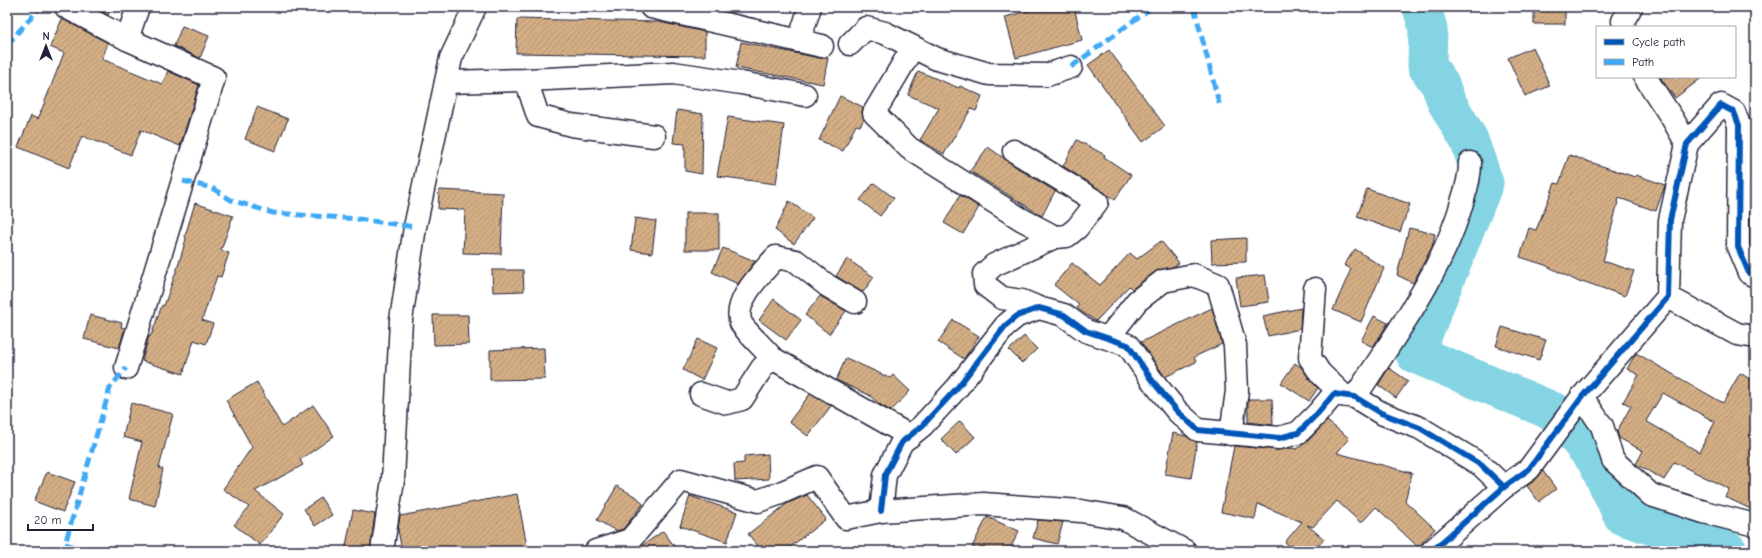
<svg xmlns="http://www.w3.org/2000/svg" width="1762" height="558" viewBox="0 0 1762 558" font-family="'Comic Neue',sans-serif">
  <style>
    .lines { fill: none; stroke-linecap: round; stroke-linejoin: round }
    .river { stroke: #85d4e3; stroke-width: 39 }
    .building { fill: url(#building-hatch); stroke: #22223b; fill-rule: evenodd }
    .minor-casing { stroke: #22223b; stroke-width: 25 }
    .minor { stroke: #fff; stroke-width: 22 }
    .quiet { stroke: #3fa9f5; stroke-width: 5; stroke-dasharray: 10 5; stroke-linecap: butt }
    .cycleway-casing { stroke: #fff; stroke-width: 8 }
    .cycleway { stroke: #0057b8; stroke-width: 6 }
  </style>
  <defs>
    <pattern id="building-hatch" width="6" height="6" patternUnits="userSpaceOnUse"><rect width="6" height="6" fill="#d3ae85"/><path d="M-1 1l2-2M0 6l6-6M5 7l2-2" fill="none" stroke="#b59574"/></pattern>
  </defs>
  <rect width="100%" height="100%" fill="#fff"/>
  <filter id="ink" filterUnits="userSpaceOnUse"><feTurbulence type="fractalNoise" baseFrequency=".025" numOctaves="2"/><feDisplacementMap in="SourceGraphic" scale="8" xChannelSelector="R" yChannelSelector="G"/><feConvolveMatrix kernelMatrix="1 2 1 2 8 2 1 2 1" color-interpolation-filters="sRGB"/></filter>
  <g filter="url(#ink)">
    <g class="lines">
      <path class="river" d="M1422,7L1428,29L1427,66L1440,84L1446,101L1469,140L1484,183L1415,354L1557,413L1596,460L1623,516L1728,551"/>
    </g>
    <g class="building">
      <path d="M93,7H111L108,15Z"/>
      <path d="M1043,7H1074L1082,40L1016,58L1005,17Z"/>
      <rect x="1534" y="7" width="31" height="17"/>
      <path d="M62,19L108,43L102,59L162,84L168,71L199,85L180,146L141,130L131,155L82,136L69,168L18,147L31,116L38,119L64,53L50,47Z"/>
      <path d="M517,19L659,22L705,32V56L516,53Z"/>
      <path d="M182,26L209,36L200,58L174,46Z"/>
      <path d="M741,42L819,58H828L823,84L736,68Z"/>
      <path d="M1533,47L1550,86L1525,96L1508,58Z"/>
      <path d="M1109,50L1165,126L1143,142L1088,65Z"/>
      <path d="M918,71L959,88L960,86L982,96L976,111L971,109L944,154L920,140L939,108L908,95Z"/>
      <path d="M1660,77H1703L1675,98Z"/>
      <path d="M840,96L863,107L862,112L864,119L860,126L856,125L843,151L819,140Z"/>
      <path d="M257,107L288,119L275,151L245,139Z"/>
      <path d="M677,110L703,114L702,174L685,171V144L673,143Z"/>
      <path d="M728,117L784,125L776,184L717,176Z"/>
      <path d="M1077,140L1105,155L1104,157L1131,175L1115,200L1063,166Z"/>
      <path d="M988,147L1019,169L1055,191L1042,216L970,171Z"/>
      <path d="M1569,155L1635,177L1636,175L1665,185L1656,211L1619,198L1603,261L1634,271L1625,296L1582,281L1581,283L1545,265L1520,257L1529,228L1536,230L1555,183L1559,184Z"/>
      <path d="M874,183L894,198L880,216L860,200Z"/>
      <path d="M1367,189L1410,204L1400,232L1357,217Z"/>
      <path d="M439,190L503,193L501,254L463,253L465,210L438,209Z"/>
      <path d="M960,195L979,207L963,234L944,223Z"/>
      <path d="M789,201L813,218L794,244L775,230Z"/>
      <path d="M195,203L233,216L221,250L229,253L221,277L217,276L202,320L213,324L206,344L194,340L183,374L142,361L149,336H151L162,305L164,306L179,263L186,239L185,236Z"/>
      <rect x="685" y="213" width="34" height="37"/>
      <path d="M635,218L656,221L652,253L631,250Z"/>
      <path d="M1409,228L1435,234L1432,247L1413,283L1397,275Z"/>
      <path d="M1246,238V262L1212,263L1211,240Z"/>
      <path d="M1161,241L1179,263L1175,266L1156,271L1132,289L1129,286L1096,321L1082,312L1077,308L1079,305L1054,285L1072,263L1100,285L1130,253L1137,259Z"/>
      <path d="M723,248L755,261L738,284L712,272Z"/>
      <path d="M1355,249L1384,268L1361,322L1333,310L1351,269L1344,265Z"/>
      <path d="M847,259L874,277L864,291L862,292L836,276Z"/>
      <path d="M492,270H523L524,291L493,292Z"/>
      <path d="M1265,275L1269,302L1240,306L1236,278Z"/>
      <path d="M820,296L846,311L829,334L805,315Z"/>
      <path d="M774,299L801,320L786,340L759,320Z"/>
      <path d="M1212,308L1222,344L1194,357L1196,362L1165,377L1141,342Z"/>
      <path d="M1301,308L1300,329L1268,336L1263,316Z"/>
      <path d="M90,315L122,323L121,327L125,328L119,348L84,339Z"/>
      <path d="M433,315H468L469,344L434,345Z"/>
      <path d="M1374,316L1388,323L1373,347L1361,341Z"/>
      <path d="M953,320L979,336L964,359L938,342Z"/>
      <path d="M1502,327L1546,340L1539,360L1496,346Z"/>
      <path d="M1024,336L1037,349L1022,363L1009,350Z"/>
      <path d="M698,339L717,348L702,380L683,370Z"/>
      <path d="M544,348L545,379L490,380V350Z"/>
      <path d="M1636,353L1723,403L1740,373L1755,382V511L1725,497L1729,489L1674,462L1664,480L1636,464L1643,451L1619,438L1617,431L1631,406L1623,402L1639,375L1627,369ZM1663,393L1715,422L1699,452L1646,421Z"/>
      <path d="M846,358L890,378L893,375L910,391L891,411L879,404L869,395L836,380Z"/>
      <path d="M1295,363L1302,368L1310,380L1318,388L1309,401L1281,383Z"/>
      <path d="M1389,368L1408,381L1396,398L1378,385Z"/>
      <path d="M257,382L282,427L313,405L334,436L300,460L303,465L255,491L284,514L260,545L234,525L249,507L223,489L252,447L226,400Z"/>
      <path d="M810,394L831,406L808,436L789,422Z"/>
      <path d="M1248,399H1272L1273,425L1248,422Z"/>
      <path d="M131,403L173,414L159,468L163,469L155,506L129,499L142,442L123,437Z"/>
      <path d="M960,421L975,437L956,455L941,439Z"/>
      <path d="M1327,421L1349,438L1337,453L1412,473L1405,501L1435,529L1418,547L1376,507L1361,523L1337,501L1313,527L1307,525L1324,539L1314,551H1295L1285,542L1302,522L1258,504L1255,519L1221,512L1234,446L1278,450L1290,448L1297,449L1307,442Z"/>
      <path d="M1173,433L1186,436L1197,442L1191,478L1165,474Z"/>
      <path d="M768,454L769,479L735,481L734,464L744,463V456Z"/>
      <path d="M1543,471L1556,489L1539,502L1527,486L1536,479Z"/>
      <path d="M47,472L75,482L63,512L34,501Z"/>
      <path d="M617,486L638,498L643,504L623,529L616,531L597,520Z"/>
      <path d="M517,494L528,551H402L398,530L400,516Z"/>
      <path d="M807,495L826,519L785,551H762L748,534L788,503Z"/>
      <path d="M690,496L737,512L727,542L680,526Z"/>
      <path d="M321,498L332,515L315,526L304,509Z"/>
      <path d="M353,510L375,514L370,551H345Z"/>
      <path d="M987,517L1019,531L1009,551H981L972,547Z"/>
      <path d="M1038,520L1063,522L1057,544L1033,538Z"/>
      <path d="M663,531L678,551H635L639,548Z"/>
    </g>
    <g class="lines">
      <defs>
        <g id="minor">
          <path d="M66,7L127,39L214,78L126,368"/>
          <path d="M651,7L822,46"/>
          <path d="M1624,27L1623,21L1631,7"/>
          <path d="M127,39L138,7"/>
          <path d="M799,41L810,7"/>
          <path d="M850,44L866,28L885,33L937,59L989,74L1047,75L1071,67"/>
          <path d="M913,47L874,113L909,148L1021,219L1055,237L1067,236L1077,228L1097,202L1014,151"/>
          <path d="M1645,77L1672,118L1687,144"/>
          <path d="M526,80L538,116L571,125L654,136"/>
          <path d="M446,82L526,80L673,73L741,83L805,95"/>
          <path d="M1315,289L1310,358L1320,373L1343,395"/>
          <path d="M1668,297L1737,334L1755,337"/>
          <path d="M1039,308L1022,301L1002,298L985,285L984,274L994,265L1055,237"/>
          <path d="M1108,338L1137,301L1163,281L1194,275L1218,285L1235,345L1237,391L1231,434"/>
          <path d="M772,358C766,350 744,330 741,323C732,301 763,272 776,257L796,261L828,286L855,302"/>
          <path d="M701,394L727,403L742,399L762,368L772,358L910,436"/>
          <path d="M1355,397C1395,335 1443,272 1463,199C1467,187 1470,176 1470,163"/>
          <path d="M1582,397L1602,426L1613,460L1651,495L1704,512L1755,525"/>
          <path d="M881,511L885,475L902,442L922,426L957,388L1006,325L1017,316L1039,308L1064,315L1086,331L1128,345L1151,379L1177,411L1198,430L1279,438L1298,433L1317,414L1334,394L1355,397L1381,413L1420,428L1481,465L1504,487"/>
          <path d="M382,551L393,480L401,320L415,227L451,58L475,7"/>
          <path d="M596,551L630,540L681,480L758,501L778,494L817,477L846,518L881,511L983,504L1081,511L1123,518L1185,551"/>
          <path d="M1432,551L1504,487L1529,469L1582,397L1668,297L1670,220L1687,144L1721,105L1734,112L1739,125L1738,247L1749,273L1755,276"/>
        </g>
      </defs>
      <use href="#minor" class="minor-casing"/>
      <use href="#minor" class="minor"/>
      <g class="quiet">
        <path d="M1194,7L1220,107"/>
        <path d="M7,45L40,7"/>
        <path d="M1071,67L1152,7"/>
        <path d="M183,181L212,188L231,200L273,213L358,219L415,227"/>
        <path d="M89,551L65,544L110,388L126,368"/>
      </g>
      <defs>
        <g id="cycleway">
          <path d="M881,511L885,475L902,442L922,426L957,388L1006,325L1017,316L1039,308L1064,315L1086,331L1128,345L1151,379L1177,411L1198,430L1279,438L1298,433L1317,414L1334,394L1355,397L1381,413L1420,428L1481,465L1504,487"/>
          <path d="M1432,551L1504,487L1529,469L1582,397L1668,297L1670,220L1687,144L1721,105L1734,112L1739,125L1738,247L1749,273L1755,276"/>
        </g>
      </defs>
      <use href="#cycleway" class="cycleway-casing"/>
      <use href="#cycleway" class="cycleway"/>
    </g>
  </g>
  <rect width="1762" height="558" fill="none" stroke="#fff" stroke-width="24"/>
  <rect x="12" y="12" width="1738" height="534" fill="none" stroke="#22223b" stroke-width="1.5" filter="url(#ink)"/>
  <rect x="1596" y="26" width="140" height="52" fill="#ffffff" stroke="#a7a7b1"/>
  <rect x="1604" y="39" width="20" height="6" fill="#0057b8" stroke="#a7a7b1"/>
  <text x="1632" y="46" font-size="12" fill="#22223b">Cycle path</text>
  <rect x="1604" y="59" width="20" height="6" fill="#3fa9f5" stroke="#a7a7b1"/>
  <text x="1632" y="66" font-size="12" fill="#22223b">Path</text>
  <g transform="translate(46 46)" stroke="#ffffff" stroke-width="3" paint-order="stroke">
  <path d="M0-3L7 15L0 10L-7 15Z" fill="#22223b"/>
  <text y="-6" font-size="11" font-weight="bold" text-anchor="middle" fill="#22223b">N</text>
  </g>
  <path d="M28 524v6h65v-6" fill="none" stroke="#22223b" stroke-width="2"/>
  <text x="34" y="524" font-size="12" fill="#22223b" stroke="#ffffff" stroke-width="3" paint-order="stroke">20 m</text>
</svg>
